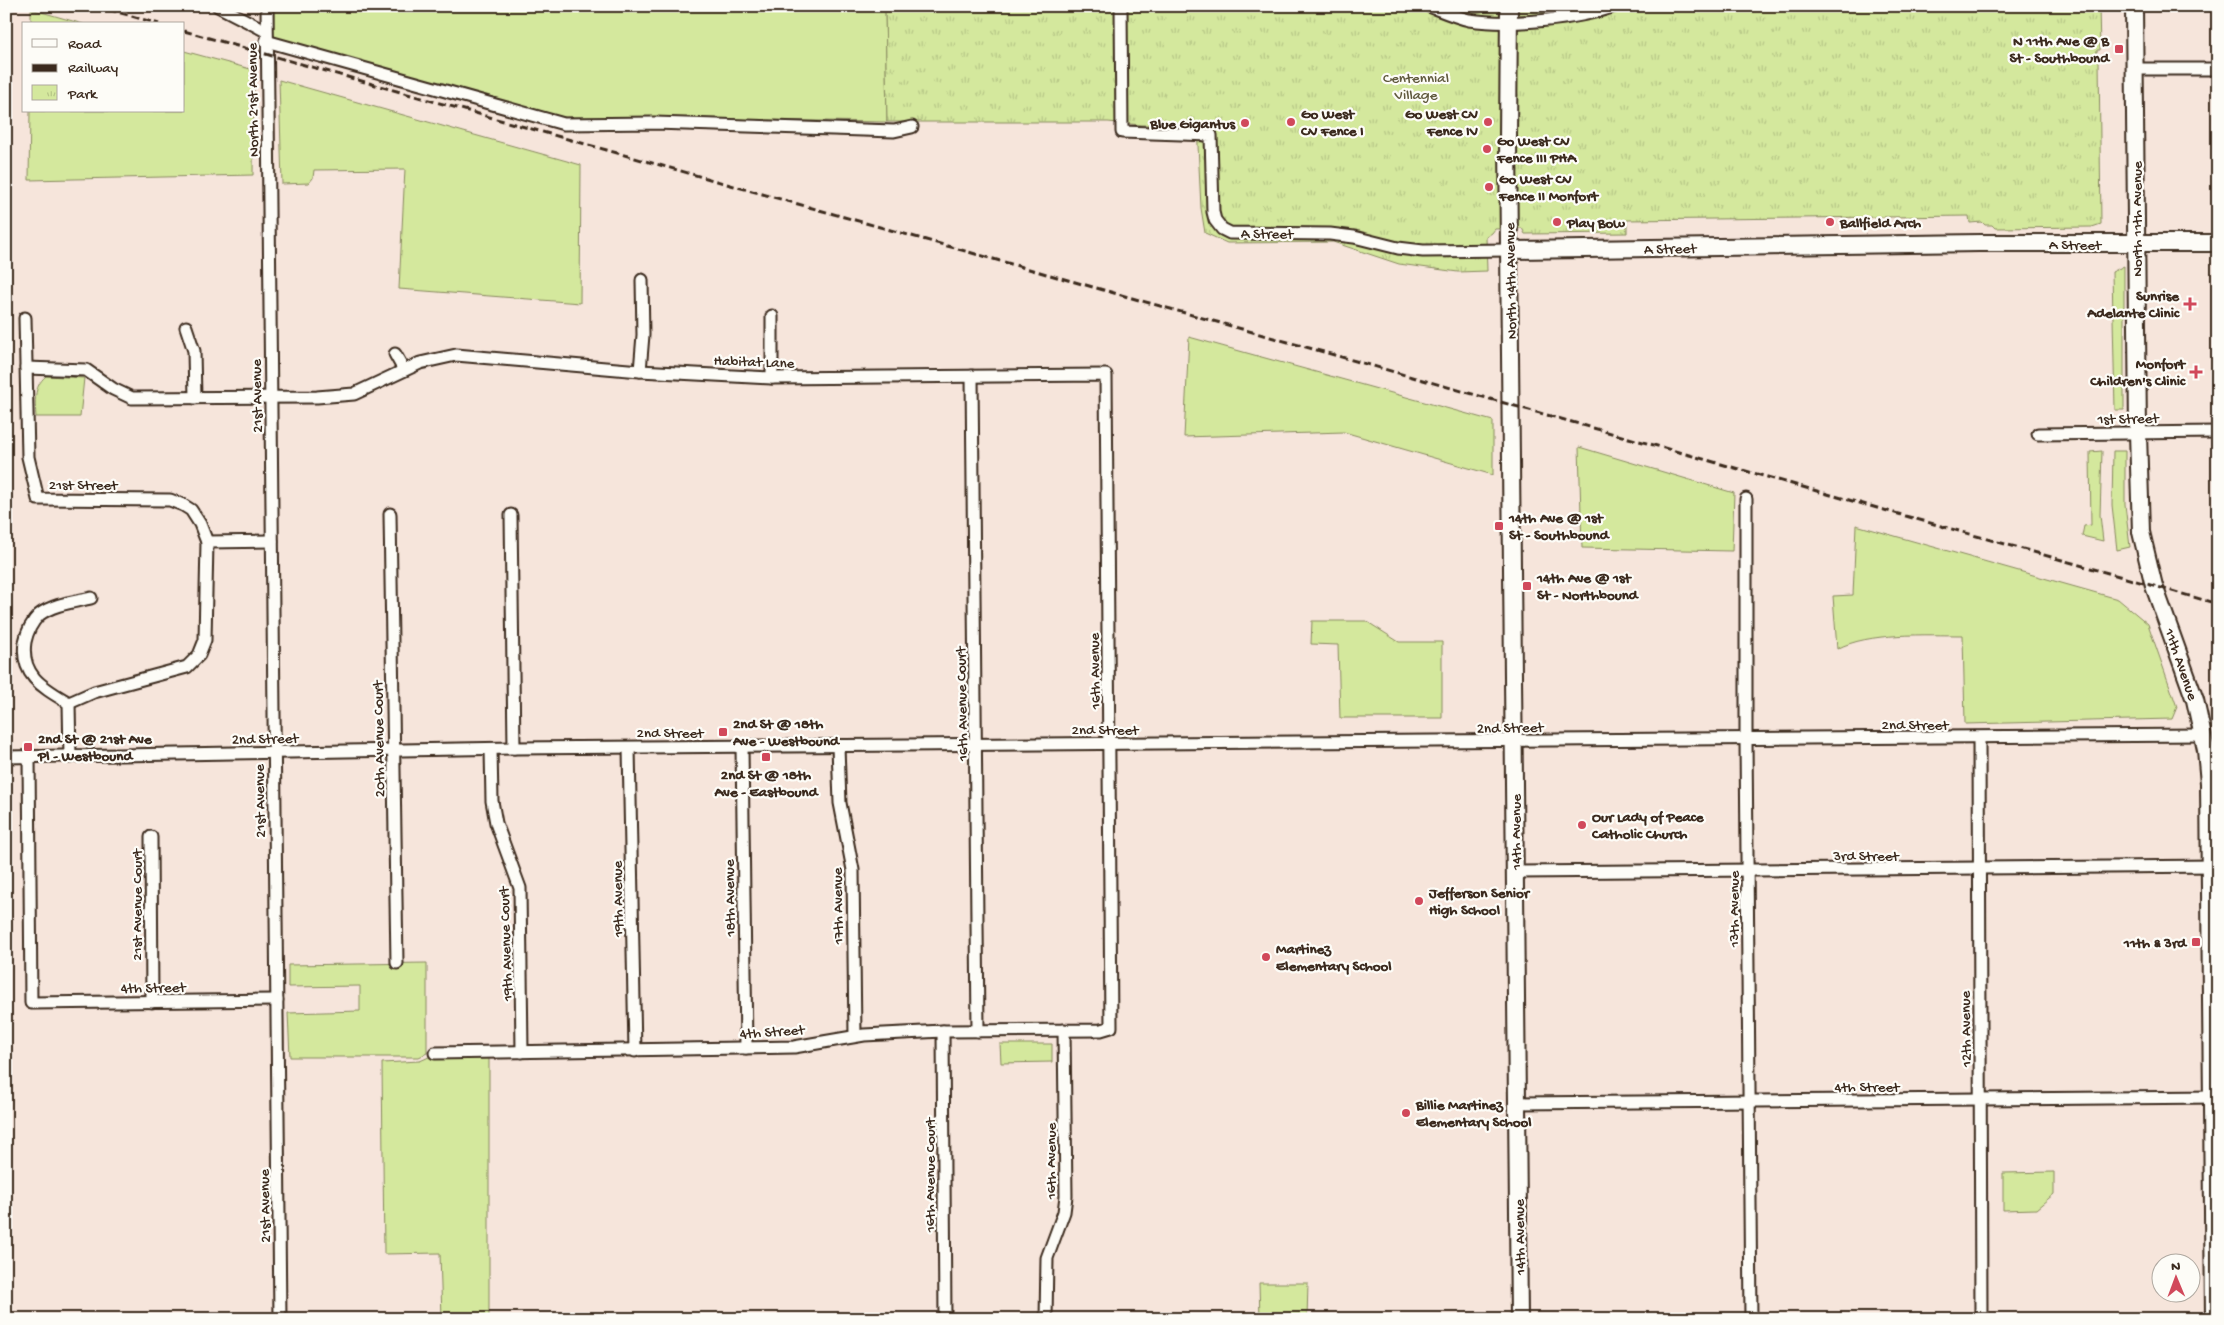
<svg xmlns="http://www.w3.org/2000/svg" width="2224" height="1325" viewBox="0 0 2224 1325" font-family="'Gochi Hand',sans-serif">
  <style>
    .grass { fill: #d4e89d; stroke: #88895e }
    .park { fill: url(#park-tufts); stroke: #88895e }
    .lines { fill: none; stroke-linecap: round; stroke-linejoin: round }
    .street-casing { stroke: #3b2a1e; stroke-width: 15 }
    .secondary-casing { stroke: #3b2a1e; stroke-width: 20 }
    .street { stroke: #fdfcf7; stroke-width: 11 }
    .secondary { stroke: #fdfcf7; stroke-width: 16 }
    .rail { stroke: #3b2a1e; stroke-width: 3; stroke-dasharray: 8 4; stroke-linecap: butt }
    .poi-dot { fill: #d1495b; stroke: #fdfcf7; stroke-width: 2 }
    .labels { text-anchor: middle; stroke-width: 4.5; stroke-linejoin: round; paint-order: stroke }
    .poi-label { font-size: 15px; font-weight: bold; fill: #3b2a1e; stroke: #fdfcf7; text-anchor: start }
    .park-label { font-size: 15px; fill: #615a3e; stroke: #fdfcf7 }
    .street-label { font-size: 15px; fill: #3b2a1e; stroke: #fdfcf7 }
  </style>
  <defs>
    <pattern id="park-tufts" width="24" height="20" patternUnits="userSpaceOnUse" patternTransform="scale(1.25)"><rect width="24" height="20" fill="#d4e89d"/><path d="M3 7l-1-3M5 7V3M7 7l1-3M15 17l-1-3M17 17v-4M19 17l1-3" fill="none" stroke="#b7c787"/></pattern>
  </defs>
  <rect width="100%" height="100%" fill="#f6e5db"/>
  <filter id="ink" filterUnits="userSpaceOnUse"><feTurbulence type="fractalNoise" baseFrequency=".02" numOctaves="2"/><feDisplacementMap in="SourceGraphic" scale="10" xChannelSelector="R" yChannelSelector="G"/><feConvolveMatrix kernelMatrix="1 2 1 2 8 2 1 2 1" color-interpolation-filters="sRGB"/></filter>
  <g filter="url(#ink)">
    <g class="grass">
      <path d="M274,6H885L887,122L563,117L273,38Z"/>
      <path d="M31,9L83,24H31Z"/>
      <path d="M184,51L254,70L253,175L29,180L30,111H184Z"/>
      <path d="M279,80L581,165L580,303L399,289L405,169L314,170L313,178L309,183L282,184Z"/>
      <path d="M2124,266V410H2115L2112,272Z"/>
      <path d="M1189,337L1493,421V475L1344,432L1184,437Z"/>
      <path d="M46,376L84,378L80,417H36C35,402 33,387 46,376Z"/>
      <path d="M1579,447L1734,493L1732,551L1582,548Z"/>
      <path d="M2102,451L2100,515L2103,541L2082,536L2084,526L2091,525L2090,452Z"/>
      <path d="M2113,451H2125V505L2130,547L2117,550L2112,505Z"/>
      <path d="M1856,525L2118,599L2148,624L2177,707L2172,719L1965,724L1963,635C1927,635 1868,632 1837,649L1833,596L1853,595Z"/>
      <path d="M1312,621H1366L1399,642H1442V718H1340L1338,645L1311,644Z"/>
      <path d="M427,963V1053L419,1057H290L288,1013L360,1011V986L288,987V965Z"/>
      <path d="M1000,1044H1052V1062L1001,1063Z"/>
      <path d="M429,1057H489V1319H442L440,1253L384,1254L382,1063L420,1061Z"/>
      <path d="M2054,1172V1194L2036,1209L2003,1210V1173Z"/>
      <path d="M1259,1283H1308L1307,1319H1260Z"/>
    </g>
    <path class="park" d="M885,6H2099L2100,50H2097L2096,59H2099L2101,224L2092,227L1995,228L1992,225H1985L1982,222L1970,223L1969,216L1627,220V233L1525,234L1522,228L1495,229L1492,233L1486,237L1487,271L1458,272L1399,264L1333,242L1227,243L1205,233L1201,208L1197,124L1142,125L1108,122H887Z"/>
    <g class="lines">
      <defs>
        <g id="street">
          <path d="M218,6L266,31"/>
          <path d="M267,6L280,1319"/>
          <path d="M1121,6L1122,132L1211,135L1213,212L1215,220L1222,229L1230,233L1330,234L1354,237L1398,248L1423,251L1510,250"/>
          <path d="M1429,6C1442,11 1456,17 1469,20C1510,26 1576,20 1615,6"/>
          <path d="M266,41L564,124L655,123L894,131L912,127"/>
          <path d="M2135,69H2218"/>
          <path d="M772,316V378"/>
          <path d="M25,318L28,457L38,499L170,500L183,505L191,510L200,524L207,542L205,640L199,655L187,667L94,692L69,703C44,688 20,676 25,642C27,632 32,622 39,615C53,604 74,602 91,598"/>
          <path d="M186,327L194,351L195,398"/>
          <path d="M395,354L404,370"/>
          <path d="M26,368L86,370L113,389L132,398L317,397L354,394L420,363L456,355L640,371L772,378L1106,375L1111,1027L1101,1030L943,1031L864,1035L794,1047L435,1053"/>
          <path d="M640,371L643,335L642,280"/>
          <path d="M972,376L978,1031"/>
          <path d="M2038,434L2218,432"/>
          <path d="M1746,499V740L1751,1319"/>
          <path d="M390,514L397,963"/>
          <path d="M511,515L514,748"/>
          <path d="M207,542L272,541"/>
          <path d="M69,703L70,757"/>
          <path d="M1979,738L1981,1319"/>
          <path d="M838,746L840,803L853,870L855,1036"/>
          <path d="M742,747L746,1048"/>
          <path d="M629,748L635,1051"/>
          <path d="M491,749L492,801L496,823L520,888L522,1052"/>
          <path d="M6,757L514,748L2204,735"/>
          <path d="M29,757L31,1003L277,1000"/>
          <path d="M151,837L152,1002"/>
          <path d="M1515,872L2216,866"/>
          <path d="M943,1031L945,1319"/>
          <path d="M1517,1103L2218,1097"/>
          <path d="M1046,1319L1047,1258L1064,1212L1066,1196L1064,1030"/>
        </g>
        <g id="secondary">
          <path d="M1509,6L1508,140L1519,1319"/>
          <path d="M2134,6L2138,433L2141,532L2154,586L2195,700L2206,750L2209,783L2214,1319"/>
          <path d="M1510,250L1979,243H2218"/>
        </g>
      </defs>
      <use href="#street" class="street-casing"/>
      <use href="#secondary" class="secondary-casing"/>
      <use href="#street" class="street"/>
      <use href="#secondary" class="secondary"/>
      <g class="rail">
        <path d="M97,6L159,24"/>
        <path d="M184,31L2218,604"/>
      </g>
    </g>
  </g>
  <g class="poi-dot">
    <rect x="2114" y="44" width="10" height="10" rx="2.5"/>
    <circle cx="1291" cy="122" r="5"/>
    <circle cx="1488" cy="122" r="5"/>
    <circle cx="1245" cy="123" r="5"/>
    <circle cx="1487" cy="149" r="5"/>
    <circle cx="1489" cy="187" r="5"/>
    <circle cx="1557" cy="222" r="5"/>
    <circle cx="1830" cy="222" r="5"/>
    <path d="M2187.5 296.5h5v5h5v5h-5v5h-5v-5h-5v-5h5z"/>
    <path d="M2193.5 364.5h5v5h5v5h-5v5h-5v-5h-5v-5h5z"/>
    <rect x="1494" y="521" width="10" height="10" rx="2.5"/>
    <rect x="1522" y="581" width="10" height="10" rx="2.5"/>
    <rect x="718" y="727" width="10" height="10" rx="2.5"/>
    <rect x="23" y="742" width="10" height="10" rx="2.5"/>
    <rect x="761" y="752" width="10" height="10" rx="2.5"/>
    <circle cx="1582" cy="825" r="5"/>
    <circle cx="1419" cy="901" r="5"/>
    <rect x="2191" y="937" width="10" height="10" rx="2.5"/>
    <circle cx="1266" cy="957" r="5"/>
    <circle cx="1406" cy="1113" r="5"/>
  </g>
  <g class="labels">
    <g class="poi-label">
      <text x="2109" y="45" text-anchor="end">N 11th Ave @ B<tspan x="2109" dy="17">St - Southbound</tspan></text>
      <text x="1301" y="118">Go West<tspan x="1301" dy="17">CV Fence I</tspan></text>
      <text x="1478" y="118" text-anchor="end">Go West CV<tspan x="1478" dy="17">Fence IV</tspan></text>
      <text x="1235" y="128" text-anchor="end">Blue Gigantus</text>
      <text x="1497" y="145">Go West CV<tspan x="1497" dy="17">Fence III PHA</tspan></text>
      <text x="1499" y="183">Go West CV<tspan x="1499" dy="17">Fence II Monfort</tspan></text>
      <text x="1567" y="227">Play Bow</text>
      <text x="1840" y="227">Ballfield Arch</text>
      <text x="2179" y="300" text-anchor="end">Sunrise<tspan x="2179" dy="17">Adelante Clinic</tspan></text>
      <text x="2185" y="368" text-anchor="end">Monfort<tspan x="2185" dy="17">Children's Clinic</tspan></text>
      <text x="1509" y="522">14th Ave @ 1st<tspan x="1509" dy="17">St - Southbound</tspan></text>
      <text x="1537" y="582">14th Ave @ 1st<tspan x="1537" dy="17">St - Northbound</tspan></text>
      <text x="733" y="728">2nd St @ 18th<tspan x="733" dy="17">Ave - Westbound</tspan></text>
      <text x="38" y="743">2nd St @ 21st Ave<tspan x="38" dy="17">Pl - Westbound</tspan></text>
      <text x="766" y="779" text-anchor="middle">2nd St @ 18th<tspan x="766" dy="17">Ave - Eastbound</tspan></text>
      <text x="1592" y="821">Our Lady of Peace<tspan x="1592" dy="17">Catholic Church</tspan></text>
      <text x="1429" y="897">Jefferson Senior<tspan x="1429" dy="17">High School</tspan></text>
      <text x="2186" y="947" text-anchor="end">11th &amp; 3rd</text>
      <text x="1276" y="953">Martinez<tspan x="1276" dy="17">Elementary School</tspan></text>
      <text x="1416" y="1109">Billie Martinez<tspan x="1416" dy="17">Elementary School</tspan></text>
    </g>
    <g class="park-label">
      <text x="1416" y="82">Centennial<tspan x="1416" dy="17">Village</tspan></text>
    </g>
    <g class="street-label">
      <text transform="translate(252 100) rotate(-91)" y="5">North 21st Avenue</text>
      <text transform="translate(2136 219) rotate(-90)" y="5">North 11th Avenue</text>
      <text transform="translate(1267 233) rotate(1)" y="5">A Street</text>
      <text x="2075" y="249">A Street</text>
      <text transform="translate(1670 248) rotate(-1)" y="5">A Street</text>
      <text transform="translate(1510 281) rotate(-91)" y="5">North 14th Avenue</text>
      <text transform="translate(754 361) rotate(2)" y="5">Habitat Lane</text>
      <text transform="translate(256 396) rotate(-91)" y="5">21st Avenue</text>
      <text transform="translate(2128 418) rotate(-1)" y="5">1st Street</text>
      <text x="83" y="489">21st Street</text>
      <text transform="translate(2182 664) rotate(71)" y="5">11th Avenue</text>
      <text transform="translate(1094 671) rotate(-91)" y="5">16th Avenue</text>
      <text transform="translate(961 704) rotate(-91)" y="5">16th Avenue Court</text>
      <text x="1915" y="729">2nd Street</text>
      <text transform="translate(1510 727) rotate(-1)" y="5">2nd Street</text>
      <text x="1105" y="734">2nd Street</text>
      <text x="670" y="737">2nd Street</text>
      <text transform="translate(265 738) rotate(-1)" y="5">2nd Street</text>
      <text transform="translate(378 739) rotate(-91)" y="5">20th Avenue Court</text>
      <text transform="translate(259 801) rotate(-91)" y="5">21st Avenue</text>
      <text transform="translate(1515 832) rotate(-90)" y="5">14th Avenue</text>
      <text x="1866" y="860">3rd Street</text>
      <text transform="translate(729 898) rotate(-91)" y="5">18th Avenue</text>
      <text transform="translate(617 899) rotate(-91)" y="5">19th Avenue</text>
      <text transform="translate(136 905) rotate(-90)" y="5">21st Avenue Court</text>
      <text transform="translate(837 906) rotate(-91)" y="5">17th Avenue</text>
      <text transform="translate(1733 909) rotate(-90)" y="5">13th Avenue</text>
      <text transform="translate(505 944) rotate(-92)" y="5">19th Avenue Court</text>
      <text transform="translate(153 987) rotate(-1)" y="5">4th Street</text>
      <text transform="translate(1965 1029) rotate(-91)" y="5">12th Avenue</text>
      <text transform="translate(772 1031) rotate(-4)" y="5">4th Street</text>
      <text x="1867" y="1091">4th Street</text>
      <text transform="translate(1050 1161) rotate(-90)" y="5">16th Avenue</text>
      <text transform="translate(929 1175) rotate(-90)" y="5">16th Avenue Court</text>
      <text transform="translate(264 1206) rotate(-91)" y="5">21st Avenue</text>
      <text transform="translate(1519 1237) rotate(-91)" y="5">14th Avenue</text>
    </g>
  </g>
  <rect width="2224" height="1325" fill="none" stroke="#fdfcf7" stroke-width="25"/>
  <rect x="12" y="12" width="2199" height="1300" fill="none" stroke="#3b2a1e" stroke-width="2" filter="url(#ink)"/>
  <rect x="22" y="22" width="162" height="90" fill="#fdfcf7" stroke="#afa8a0"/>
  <rect x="32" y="39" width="25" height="8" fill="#fdfcf7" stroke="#afa8a0"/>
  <text x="68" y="48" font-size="15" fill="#3b2a1e">Road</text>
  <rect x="32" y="64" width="25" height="8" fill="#3b2a1e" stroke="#afa8a0"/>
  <text x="68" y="72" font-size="15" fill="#3b2a1e">Railway</text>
  <rect x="32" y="85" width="25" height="15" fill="url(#park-tufts)" stroke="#afa8a0"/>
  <text x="68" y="98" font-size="15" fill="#3b2a1e">Park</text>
  <g transform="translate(2176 1278) rotate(359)"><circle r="24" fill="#fdfcf7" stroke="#afa8a0"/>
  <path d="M0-4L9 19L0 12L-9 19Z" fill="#d1495b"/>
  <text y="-8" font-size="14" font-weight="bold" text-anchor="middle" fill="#3b2a1e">N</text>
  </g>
</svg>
